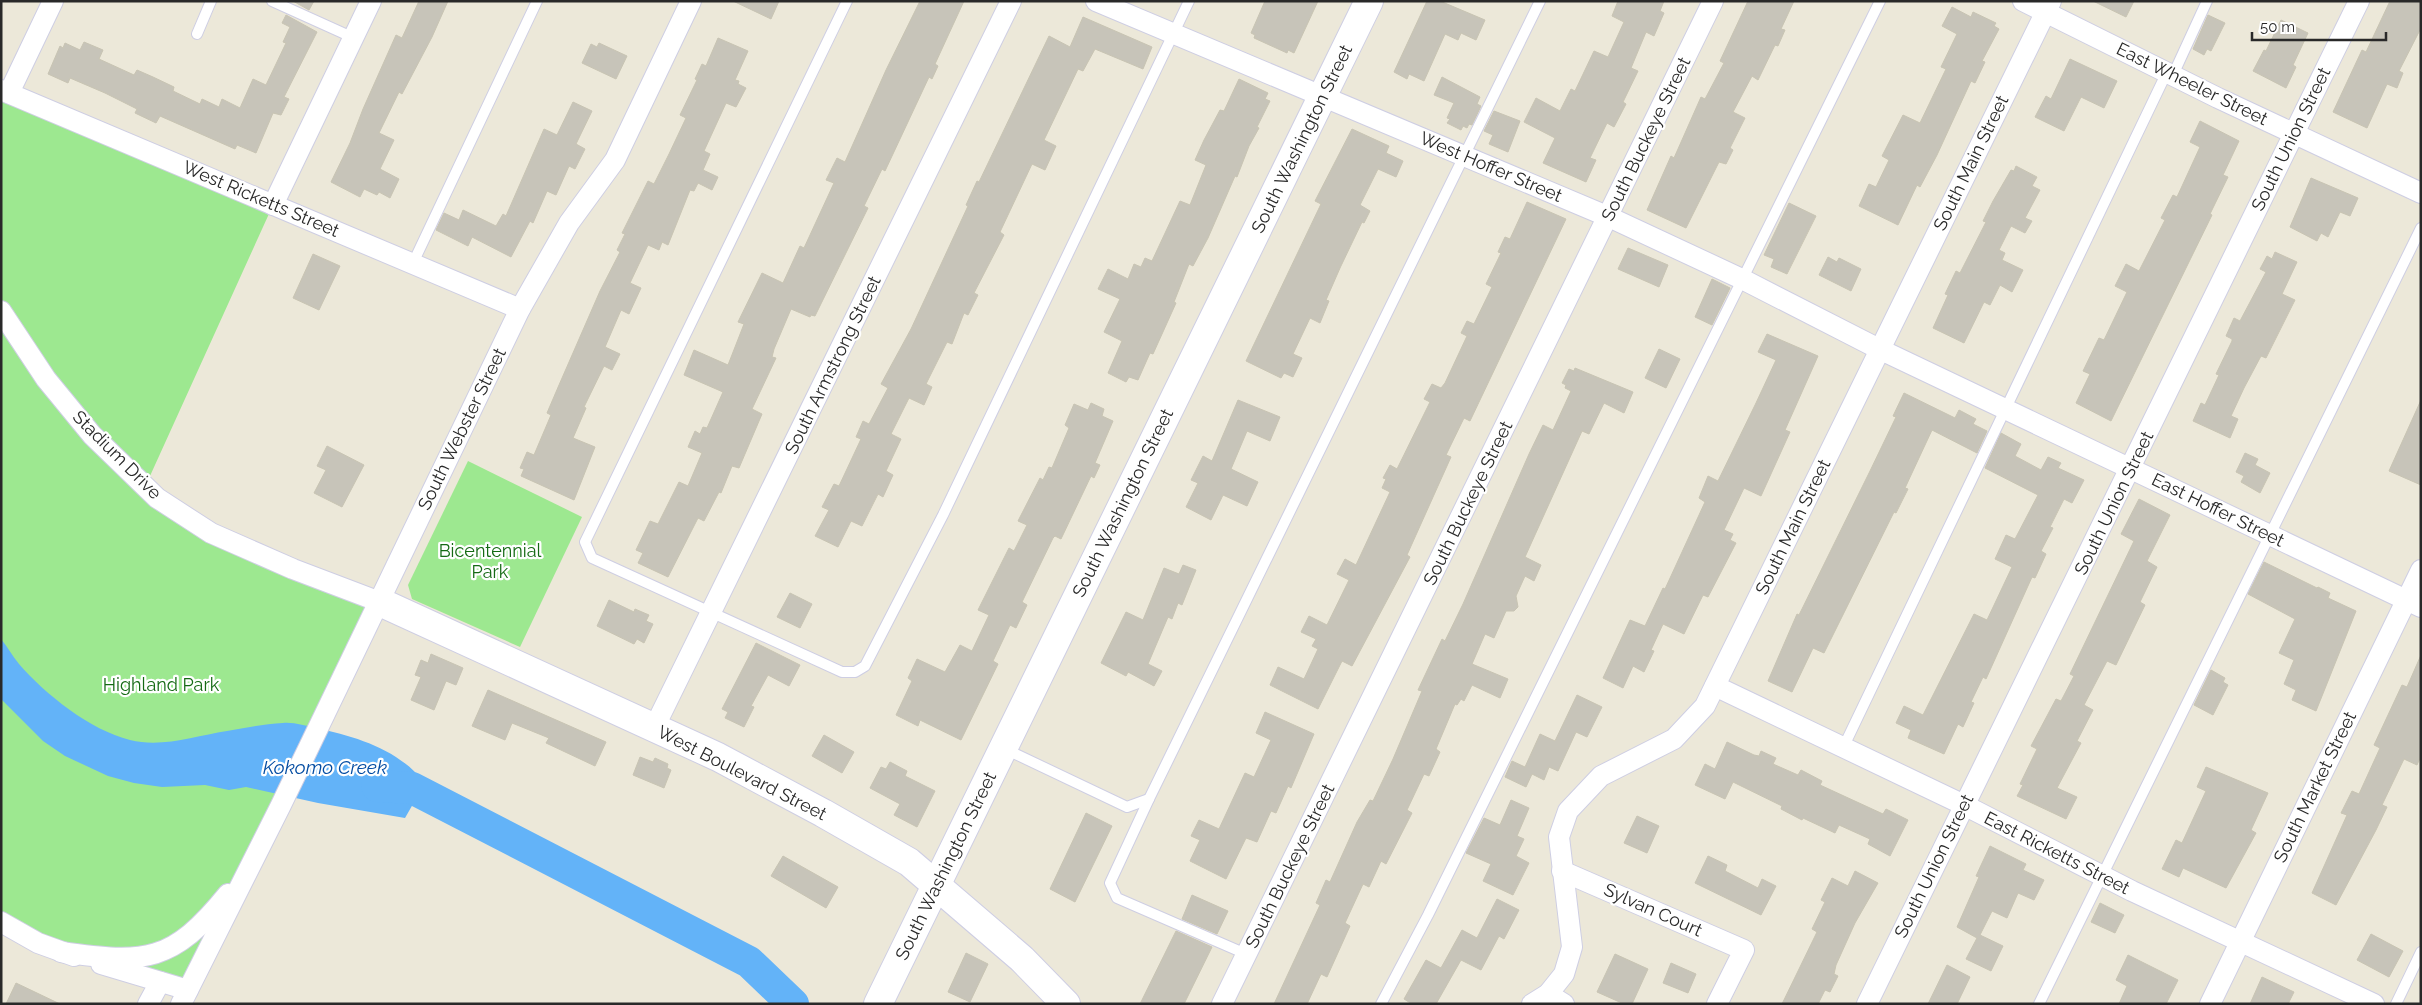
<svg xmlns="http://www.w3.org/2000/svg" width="2422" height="1005" viewBox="0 0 2422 1005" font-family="Raleway,sans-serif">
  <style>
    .green { fill: #9de890 }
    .water { fill: #63b3f8 }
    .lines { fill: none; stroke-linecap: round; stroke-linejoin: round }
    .river { stroke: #63b3f8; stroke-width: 32 }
    .building { fill: #c7c4b9; stroke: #c8c4b3 }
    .service-casing { stroke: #cecee3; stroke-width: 12 }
    .minor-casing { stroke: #cecee3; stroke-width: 22 }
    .secondary-casing { stroke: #cecee3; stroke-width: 30 }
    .service { stroke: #fff; stroke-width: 10 }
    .minor { stroke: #fff; stroke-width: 20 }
    .secondary { stroke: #fff; stroke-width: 28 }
    .labels { text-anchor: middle; stroke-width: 4.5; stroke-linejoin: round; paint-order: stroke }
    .street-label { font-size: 18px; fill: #292929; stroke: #fff }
    .park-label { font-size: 18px; fill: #156a14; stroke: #fff }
    .water-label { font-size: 19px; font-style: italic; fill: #034ca2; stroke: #fff }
  </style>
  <rect width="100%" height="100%" fill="#ece8d9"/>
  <g class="green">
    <path d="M1,90L273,205L145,487L157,498L380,602L188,990L1,922Z"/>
    <path d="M468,461L582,517L520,647L412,599L408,585Z"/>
  </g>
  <path class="water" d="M1,639C8,647 12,656 19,664C45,694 90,730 130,740C162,748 195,736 227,731C245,728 264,724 283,723C294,722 306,726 316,728C357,737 398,749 425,783L405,818L318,803L246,787L229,790L205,785L162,787L134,783L108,776L65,756L43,741L1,699Z"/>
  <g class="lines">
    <path class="river" d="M377,786L412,788L749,962L793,1004"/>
  </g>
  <g class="building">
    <path d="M293,1H314L309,10Z"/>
    <path d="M419,1H448L432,37L402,94L399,92L379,133L394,140L380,169L399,179L390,198L379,192L377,195L364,189L360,197L331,182L350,143L363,109L396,35L402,38Z"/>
    <path d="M733,1H779L771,19Z"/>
    <path d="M920,1H964L935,64L938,66L932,79L929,77L885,171L882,169L864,206L868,208L815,316L811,315L810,317L791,309L774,349L772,357L776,358L752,409L762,414L739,468L732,466L721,493L719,492L704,521L698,518L668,577L638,563L643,553L636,550L650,521L658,524L679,482L688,486L702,453L688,447L695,431L700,434L703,427L707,428L723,392L684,375L694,350L728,365L744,324L738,322L762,273L783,283L800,246L804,248L834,183L826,180L837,158L845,162L886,70Z"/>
    <path d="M1265,1H1318L1294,53L1288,50L1287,53L1254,38L1255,35L1251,33Z"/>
    <path d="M1427,1H1440L1485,20L1476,40L1461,33L1458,40L1445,34L1424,81L1409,74L1407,79L1394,72Z"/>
    <path d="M1618,1H1664L1660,11L1664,13L1654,36L1646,32L1631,68L1638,71L1623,102L1626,104L1614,127L1607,123L1590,158L1596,160L1586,182L1543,163L1555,138L1524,122L1536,98L1560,111L1571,89L1575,91L1594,51L1608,57L1624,22L1612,16Z"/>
    <path d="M1748,1H1794L1781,29L1785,30L1778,46L1775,45L1758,80L1752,76L1733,112L1745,118L1730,148L1733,150L1726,164L1719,162L1686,228L1647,210L1671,156L1674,158L1701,97L1705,99L1724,63L1720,61Z"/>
    <path d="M2093,1H2134L2126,17Z"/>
    <path d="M2390,1H2421V28L2399,71L2403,73L2397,88L2387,84L2367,128L2333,112L2362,50L2366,52Z"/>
    <path d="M1952,7L1971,17L1973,12L1996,23L1994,26L1999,29L1982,61L1985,62L1975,83L1971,81L1937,155L1920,187L1917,185L1898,225L1859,206L1869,184L1876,187L1889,160L1882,156L1903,115L1920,123L1946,69L1941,67L1957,34L1942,26Z"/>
    <path d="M286,15L317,32L284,97L289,99L281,115L273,113L256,153L237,145L235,149L160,116L156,123L135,113L137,109L105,93L70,78L68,83L48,74L60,46L63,48L65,43L80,50L84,42L103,50L99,59L134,75L137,70L153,77L174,87L173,91L200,104L202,99L219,107L222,99L240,108L253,79L266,85L286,43L283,42L290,27L282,23Z"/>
    <path d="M2208,15L2225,23L2211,51L2207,49L2204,55L2193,49Z"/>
    <path d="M1083,17L1152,47L1143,69L1095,49L1083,71L1078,69L1044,140L1056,146L1045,170L1032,164L1000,232L1004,235L974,293L978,295L968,315L964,313L952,344L947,342L926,384L932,387L924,405L909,398L891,434L901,439L886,471L893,475L883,497L878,494L862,526L851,521L838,547L815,536L829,510L822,507L834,484L839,486L861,439L856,437L863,421L869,424L888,388L881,384L911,329L968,206L966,205L977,181L979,182L1049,36L1070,47Z"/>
    <path d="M2281,20L2308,33L2293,65L2296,67L2286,88L2253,71L2264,50L2266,51Z"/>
    <path d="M718,38L748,51L735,80L739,81L738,84L746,88L736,107L726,103L704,151L710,154L703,170L718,177L712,190L698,183L694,191L690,190L668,245L662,242L659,250L648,245L630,283L641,288L629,314L621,310L605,347L620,354L612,370L604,366L584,407L586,408L573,438L595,447L574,500L521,476L524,469L520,468L527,452L534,455L551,415L547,413L559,385L600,291L620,252L617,250L625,234L622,233L648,181L654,184L669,154L686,118L680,115L697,80L695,79L702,64L706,66Z"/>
    <path d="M599,43L627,56L616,79L582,63L591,44L597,47Z"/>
    <path d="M2070,59L2117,81L2104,108L2081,97L2064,131L2035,117L2046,96L2051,99Z"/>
    <path d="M1442,77L1480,97L1477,104L1481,106L1472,125L1469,124L1467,128L1463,126L1461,130L1447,123L1450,119L1447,118L1454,103L1434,95Z"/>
    <path d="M1239,79L1268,93L1265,99L1270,101L1257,127L1259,128L1249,146L1237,177L1235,176L1208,238L1193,266L1189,264L1174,302L1176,303L1153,354L1150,353L1138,380L1129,377L1126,382L1108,373L1122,341L1104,332L1120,299L1098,289L1108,269L1128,279L1134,264L1141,267L1145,258L1152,261L1180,201L1190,205L1206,165L1195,160L1204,140L1220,110L1224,111Z"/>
    <path d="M573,102L592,111L576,144L585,149L575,169L569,166L556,195L547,191L533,223L530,221L511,257L472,237L468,246L436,230L444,213L459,220L463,210L496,226L503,214L506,216L544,129L557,135Z"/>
    <path d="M1494,111L1520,121L1508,152L1489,144L1493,135L1484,131Z"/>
    <path d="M2200,121L2239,141L2223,175L2228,177L2210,214L2212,215L2111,421L2076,403L2090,374L2083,371L2099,338L2104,340L2127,292L2115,286L2126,264L2139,271L2165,220L2161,218L2173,195L2177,197L2200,147L2190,142Z"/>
    <path d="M1352,129L1389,146L1386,153L1403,161L1396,177L1378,169L1360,205L1370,211L1364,223L1362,222L1340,268L1326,300L1329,301L1320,323L1310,318L1293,354L1302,358L1293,377L1284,373L1281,378L1246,361L1321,204L1315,201Z"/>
    <path d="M2016,166L2037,177L2032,186L2040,190L2025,218L2032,221L2025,233L2011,226L1999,250L2005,253L2002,260L2023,270L2012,292L2000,285L1990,305L1984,302L1964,343L1933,328L1948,295L1945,294L1956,271L1960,273L1986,222L1983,221L1993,201L2011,170L2014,171Z"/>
    <path d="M2311,178L2358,198L2350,216L2340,212L2328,237L2321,233L2317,241L2290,227Z"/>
    <path d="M1527,202L1566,219L1470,421L1464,418L1446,455L1451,457L1407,555L1410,557L1352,666L1342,661L1318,709L1270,685L1278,667L1304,679L1318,649L1312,646L1316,639L1301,632L1309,616L1327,625L1349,580L1337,574L1345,559L1356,565L1390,492L1382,488L1386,479L1383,478L1390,465L1397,469L1430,402L1424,399L1432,384L1441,388L1445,383L1467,336L1461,333L1467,321L1474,324L1492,287L1486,284L1501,253L1498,252L1505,237L1510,239Z"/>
    <path d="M1789,203L1816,216L1787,274L1771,267L1774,259L1764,255Z"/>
    <path d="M1628,248L1668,265L1659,287L1618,269Z"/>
    <path d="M2275,252L2297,262L2282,294L2295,300L2266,358L2261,356L2244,388L2231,416L2238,419L2230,438L2193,421L2201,403L2205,405L2219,375L2216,374L2232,341V339L2226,336L2234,318L2240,321L2266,272L2260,269L2267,256L2272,259Z"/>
    <path d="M313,254L340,266L319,310L293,298Z"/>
    <path d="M1828,257L1837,262L1839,258L1861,269L1851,291L1819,275Z"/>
    <path d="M1712,279L1730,288L1712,325L1695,317Z"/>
    <path d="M1767,334L1818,356L1785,430L1790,432L1761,496L1744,488L1724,530L1733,534L1730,540L1736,543L1708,597L1703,595L1684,634L1663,624L1651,650L1654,651L1644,672L1633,666L1623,688L1603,678L1630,620L1645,626L1663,588L1665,589L1705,502L1699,498L1708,476L1718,481L1756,403L1776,360L1758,352Z"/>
    <path d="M1659,349L1680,359L1666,388L1645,378Z"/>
    <path d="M1575,368L1633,392L1624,413L1604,403L1589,434L1582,431L1525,557L1541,565L1534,581L1525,576L1516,596L1518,607L1514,611H1506L1494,638L1485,634L1472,664L1508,679L1500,698L1472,685L1464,701L1461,699L1457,705L1455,704L1436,749L1440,752L1429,776L1424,774L1407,810L1412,813L1386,864L1381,861L1369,887L1363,884L1345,923L1350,926L1327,977L1321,974L1307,1004H1274L1320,905L1316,903L1326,880L1330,882L1357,822L1370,800L1373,801L1393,759L1422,691L1418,690L1442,639L1445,641L1463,604L1529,454L1543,425L1553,430L1571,391L1565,388L1566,385L1562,383L1569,369L1574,371Z"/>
    <path d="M1904,393L1955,418L1959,410L1976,419L1973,424L1987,431L1977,453L1932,430L1905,488L1908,489L1896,513L1894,512L1824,653L1813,648L1792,692L1768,681L1797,614L1799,615L1870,471L1896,417L1893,416Z"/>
    <path d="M1238,400L1280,417L1270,441L1247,431L1231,469L1258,482L1247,506L1223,495L1211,520L1186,507L1198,483L1191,480L1203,456L1212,461Z"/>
    <path d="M2421,400V485L2389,471Z"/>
    <path d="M1091,403L1104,409L1102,416L1113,421L1095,463L1100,465L1094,478L1091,476L1061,539L1055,536L1053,538L1022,602L1027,605L1016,628L1010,625L993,661L998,664L961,740L920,720L918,726L896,715L912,681L908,678L917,659L945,672L960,645L972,651L989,615L978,610L1009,548L1014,551L1027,525L1018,521L1040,478L1043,480L1049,467L1052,468L1069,428L1065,425L1074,404L1088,410Z"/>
    <path d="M2001,433L2021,444L2015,456L2041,470L2048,457L2061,463L2058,468L2084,480L2072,503L2064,499L2050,527L2053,528L2041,551L2046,554L2035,578L2032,577L1986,679L1983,677L1971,702L1974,703L1963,727L1958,724L1944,754L1908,738L1911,730L1896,723L1904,706L1923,715L1974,614L1987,620L2012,567L1995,559L2006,535L2015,539L2038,495L1985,468Z"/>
    <path d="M327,446L364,465L342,507L314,493L326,470L317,466Z"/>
    <path d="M2245,453L2258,459L2255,465L2270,473L2260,493L2241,482L2244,476L2236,472Z"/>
    <path d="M2139,499L2170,515L2147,561L2157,567L2140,602L2145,605L2116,665L2107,661L2084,705L2093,710L2077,741L2081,743L2057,788L2077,797L2066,819L2017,796L2023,785L2020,784L2037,749L2031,746L2056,699L2061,701L2074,676L2070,674L2134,541L2121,534Z"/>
    <path d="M2264,562L2317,588L2318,587L2330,593L2328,598L2356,611L2316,711L2292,700L2296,690L2284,684L2294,660L2279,653L2295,619L2248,594Z"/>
    <path d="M1183,565L1196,570L1182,605L1178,603L1172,619L1168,617L1148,664L1162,671L1154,686L1128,672L1126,676L1101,663L1126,612L1143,620L1164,568L1179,574Z"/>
    <path d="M790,593L812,604L800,628L777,617Z"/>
    <path d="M609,600L634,612L635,609L649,615L646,621L653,624L644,643L637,639L634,644L597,626Z"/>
    <path d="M756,643L800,665L789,686L768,675L751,706L754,707L744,727L725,718L728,712L722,709Z"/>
    <path d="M431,654L463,668L456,685L446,681L434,710L411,700L421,677L415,675L421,660L428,663Z"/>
    <path d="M2421,655V756L2417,765L2404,759L2382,805L2387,807L2376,830L2336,905L2312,893L2347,815L2341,813L2352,791L2359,794L2380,748L2374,745L2402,685L2407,687Z"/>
    <path d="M2211,670L2225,678L2223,682L2228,685L2213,715L2194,705Z"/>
    <path d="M488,690L606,742L595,766L546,743L549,738L512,723L505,740L472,726Z"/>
    <path d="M1577,695L1602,707L1587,737L1576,732L1558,771L1549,767L1544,780L1532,774L1526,787L1505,777L1512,761L1525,767L1540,734L1555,741Z"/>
    <path d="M1265,712L1314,734L1291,788L1288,786L1276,813L1271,811L1257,842L1246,838L1226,879L1190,861L1200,840L1191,836L1199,820L1219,829L1245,773L1254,777L1271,740L1256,733Z"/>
    <path d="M824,735L854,752L842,773L812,756Z"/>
    <path d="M1727,742L1754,755L1759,756L1761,751L1776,758L1773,764L1798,775L1801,770L1822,781L1820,785L1883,814L1886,809L1908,820L1890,856L1868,844L1870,839L1839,825L1835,833L1803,818L1802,820L1781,809L1782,806L1733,782L1725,799L1695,785L1705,764L1715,769Z"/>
    <path d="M640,757L653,762L655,758L668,764L667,768L671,770L664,788L633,775Z"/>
    <path d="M890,762L907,771L905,776L935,791L917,827L894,815L900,804L870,788L881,767L886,769Z"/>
    <path d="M2206,767L2268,793L2251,830L2256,833L2226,888L2183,868L2179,877L2162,869L2176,840L2182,843L2206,791L2197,787Z"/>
    <path d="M1511,800L1529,808L1517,836L1524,839L1516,856L1529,863L1513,895L1483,881L1491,864L1466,853L1484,818L1500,825Z"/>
    <path d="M1086,813L1112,826L1075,902L1050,889Z"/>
    <path d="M1637,816L1659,826L1647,853L1624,843Z"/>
    <path d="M1990,846L2026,864L2023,870L2044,880L2034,900L2018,893L2007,918L1992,911L1980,935L2003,946L1991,971L1966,959L1977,938L1957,927L1979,877L1976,876Z"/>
    <path d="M783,856L838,887L826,908L771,876Z"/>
    <path d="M1708,856L1727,865L1725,871L1758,888L1762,879L1776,886L1761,915L1695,883Z"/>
    <path d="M1855,871L1878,883L1855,923L1836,965L1834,974L1838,976L1830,992L1825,990L1818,1004H1782L1817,932L1812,929L1825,902L1821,900L1832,878L1848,886Z"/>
    <path d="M1192,895L1228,911L1217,934L1182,919Z"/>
    <path d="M1497,899L1519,910L1504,939L1499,936L1481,970L1461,960L1436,1004H1412L1404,999L1426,960L1441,968L1462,930L1477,938Z"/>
    <path d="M2100,903L2124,915L2115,933L2091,922Z"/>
    <path d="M1176,931L1212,947L1184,1004H1140Z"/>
    <path d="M2371,934L2403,951L2389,977L2357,960Z"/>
    <path d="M966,953L988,964L970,1002L948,992Z"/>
    <path d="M1615,954L1648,969L1632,1004H1624L1597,992Z"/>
    <path d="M2128,955L2178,980L2166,1004H2119L2127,986L2116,980Z"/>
    <path d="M1671,963L1696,974L1688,993L1663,983Z"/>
    <path d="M1947,965L1970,977L1957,1004H1928Z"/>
    <path d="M2262,977L2294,992L2288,1004H2250Z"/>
    <path d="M16,983L60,1004H6Z"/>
  </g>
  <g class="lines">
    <defs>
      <g id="service">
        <path d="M272,1L354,38"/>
        <path d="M847,1L585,542L592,558L842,672H855L865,666L943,515L1189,1"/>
        <path d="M197,34L211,1"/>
        <path d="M2173,75L2207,1"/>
        <path d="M413,263L537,1"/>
        <path d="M1843,748L2167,72"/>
        <path d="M1005,749L1127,807L1149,799"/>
        <path d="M1246,954L1117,898L1110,883L1149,799L1540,1"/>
        <path d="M1381,1004L1428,915L1880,1"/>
        <path d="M2039,1004L2421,228"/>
        <path d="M2396,1004L2421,952"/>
      </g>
      <g id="minor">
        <path d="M1096,1L1609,217L1744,280L1879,349L2421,607"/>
        <path d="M2023,1L2218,98L2421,193"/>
        <path d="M1,90L520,309"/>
        <path d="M9,93L53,1"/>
        <path d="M273,205L371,1"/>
        <path d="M1,311L46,379L92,435L157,498L211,533L293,569L380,602"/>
        <path d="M1715,686L1964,805L2132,891L2374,1004"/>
        <path d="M654,728L1011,1"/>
        <path d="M1562,871L1744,950L1717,1004"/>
        <path d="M1,922L38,943L74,956"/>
        <path d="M61,952C146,964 172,963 228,894"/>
        <path d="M101,964L188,990"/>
        <path d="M1548,994L1564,1004"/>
        <path d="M148,1004L160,982"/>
        <path d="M181,1004L281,805L520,309L569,223L615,160L691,1"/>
        <path d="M1222,1004L1713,1"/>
        <path d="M1532,1004L1548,994L1564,974L1572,947L1559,837L1568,811L1601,776L1674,739L1705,706L2051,1"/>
        <path d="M1867,1004L2359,1"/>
        <path d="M2210,1004L2421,570"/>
      </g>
      <g id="secondary">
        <path d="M380,602L718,757L823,813L909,862L1022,959L1066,1004"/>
        <path d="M878,1004L1369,1"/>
      </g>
    </defs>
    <use href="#service" class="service-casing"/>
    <use href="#minor" class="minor-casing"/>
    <use href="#secondary" class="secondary-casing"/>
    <use href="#service" class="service"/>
    <use href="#minor" class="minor"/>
    <use href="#secondary" class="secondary"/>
  </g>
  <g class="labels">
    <g class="street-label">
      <text transform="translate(2192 84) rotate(26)" y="6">East Wheeler Street</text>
      <text transform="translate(1302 139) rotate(-64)" y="6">South Washington Street</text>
      <text transform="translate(1646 139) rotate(-64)" y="6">South Buckeye Street</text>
      <text transform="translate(2291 139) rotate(-64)" y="6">South Union Street</text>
      <text transform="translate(1971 163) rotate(-64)" y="6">South Main Street</text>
      <text transform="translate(1491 167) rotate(23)" y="6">West Hoffer Street</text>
      <text transform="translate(261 199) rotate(23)" y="6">West Ricketts Street</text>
      <text transform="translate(833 365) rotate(-64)" y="6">South Armstrong Street</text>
      <text transform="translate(462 429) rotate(-64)" y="6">South Webster Street</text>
      <text transform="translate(117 455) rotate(45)" y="6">Stadium Drive</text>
      <text transform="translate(1123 503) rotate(-64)" y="6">South Washington Street</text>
      <text transform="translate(1468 503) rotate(-64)" y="6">South Buckeye Street</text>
      <text transform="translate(2114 503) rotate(-64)" y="6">South Union Street</text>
      <text transform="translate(2218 510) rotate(26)" y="6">East Hoffer Street</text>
      <text transform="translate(1793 527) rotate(-64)" y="6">South Main Street</text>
      <text transform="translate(742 773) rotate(27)" y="6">West Boulevard Street</text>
      <text transform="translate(2315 787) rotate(-64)" y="6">South Market Street</text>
      <text transform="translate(2057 853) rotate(27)" y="6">East Ricketts Street</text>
      <text transform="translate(946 866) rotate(-64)" y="6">South Washington Street</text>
      <text transform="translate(1290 866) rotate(-64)" y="6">South Buckeye Street</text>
      <text transform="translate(1934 866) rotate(-64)" y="6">South Union Street</text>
      <text transform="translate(1653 910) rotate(24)" y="6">Sylvan Court</text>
    </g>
    <g class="park-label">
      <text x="490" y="557">Bicentennial<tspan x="490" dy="21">Park</tspan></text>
      <text x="161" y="691">Highland Park</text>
    </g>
    <g class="water-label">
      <text x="325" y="774">Kokomo Creek</text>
    </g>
  </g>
  <rect width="2422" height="1005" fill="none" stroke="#292929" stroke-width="5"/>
  <path d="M2252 32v8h134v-8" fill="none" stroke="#292929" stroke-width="2.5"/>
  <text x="2260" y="32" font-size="15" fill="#292929" stroke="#ffffff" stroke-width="4" paint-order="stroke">50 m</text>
</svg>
